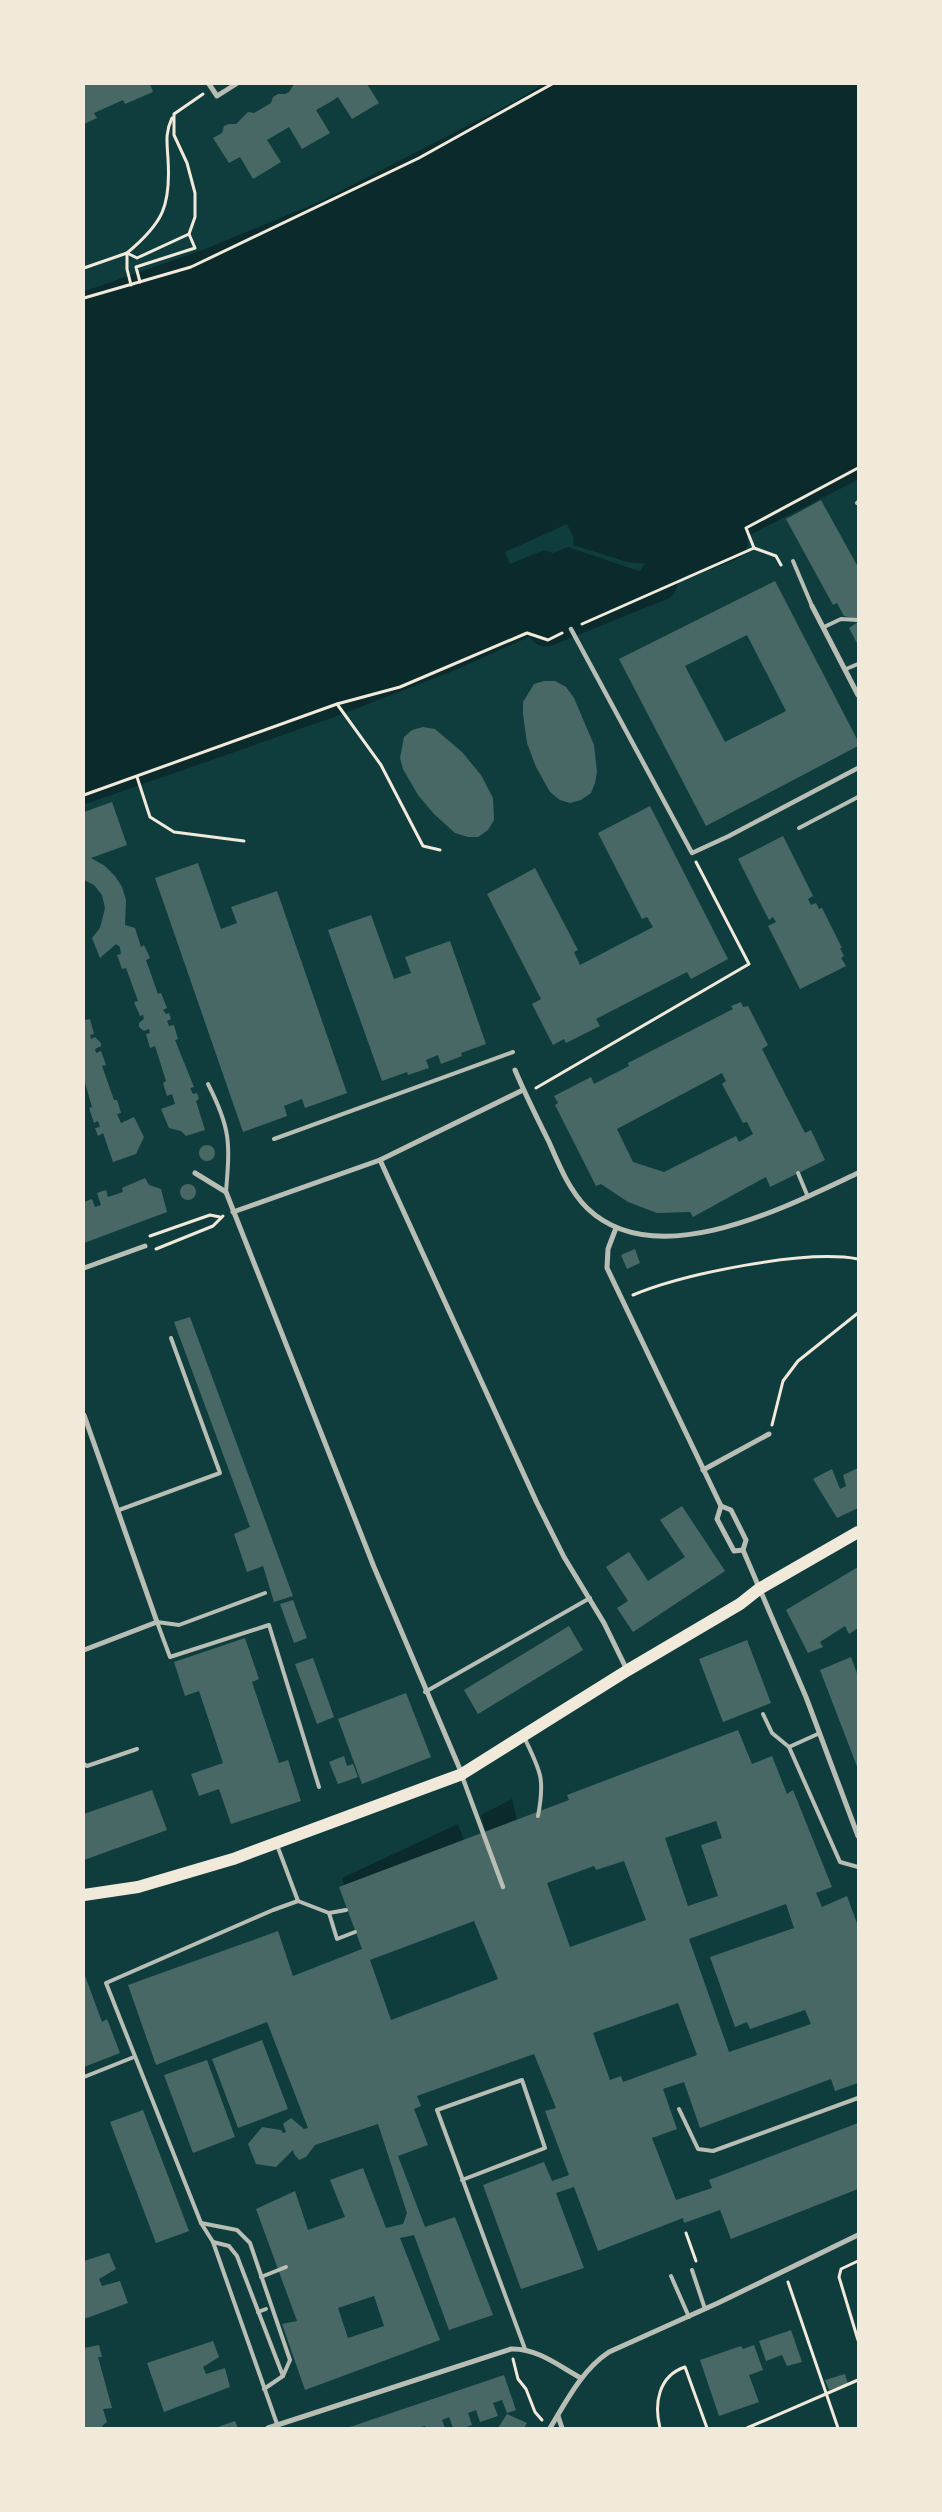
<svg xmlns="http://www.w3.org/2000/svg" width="942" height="2512" viewBox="0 0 942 2512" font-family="'Roboto Condensed',sans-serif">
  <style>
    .water { fill: #0a2a2b }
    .pier { fill: #0f3d3e }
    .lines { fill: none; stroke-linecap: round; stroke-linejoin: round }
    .river { stroke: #0a2a2b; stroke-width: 35 }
    .building { fill: #486865; fill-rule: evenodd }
    .path { stroke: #f1e9da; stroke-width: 3 }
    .service { stroke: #b8beb3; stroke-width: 4 }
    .pedestrian { stroke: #b8beb3; stroke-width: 4.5 }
    .minor { stroke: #b8beb3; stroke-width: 5 }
    .primary { stroke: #f1e9da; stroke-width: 12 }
  </style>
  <rect width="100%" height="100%" fill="#0f3d3e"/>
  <g class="water">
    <path d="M576,84H858V460L724,528L730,543L672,566L657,577L660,583L546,629L538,613L446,655L330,700L84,786V310L215,264L326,218L523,117Z"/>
    <path d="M512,1799L517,1820L486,1832L481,1815Z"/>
    <path d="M458,1824L464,1840L344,1885L342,1878Z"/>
  </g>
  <path class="pier" d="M567,524L574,538L573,545L627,562L672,566L657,577L568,547L553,553L544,550L510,564L505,552Z"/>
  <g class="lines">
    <g class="river">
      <path d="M84,310L215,264L326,218L523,117L576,84"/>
      <path d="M84,786L330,700L446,655L539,613L546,629L660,583L657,577L672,566L730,543L723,529L858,460"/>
    </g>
  </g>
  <g class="building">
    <path d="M84,84H150L153,92L125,104L123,100L94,113L97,118L84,124Z"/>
    <path d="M294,84H367L379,103L352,119L338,97L327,104L316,110L330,133L302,149L289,127L267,140L281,162L253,179L240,157L229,163L213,138L222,133L224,126L229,124H236L248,112L254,113L271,103L273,97L278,94H285L289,92Z"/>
    <path d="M821,500L858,567V620L844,616L837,603L833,605L786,519Z"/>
    <path d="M775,581L858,741V746L706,826L619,659ZM747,635L786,711L725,742L685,666Z"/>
    <path d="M858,622V645L849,628Z"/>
    <path d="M544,681H555L566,687L574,698L594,745L597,772L595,783L591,793L581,800L570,803L560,800L550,792L536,767L527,743L523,714V702L534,684Z"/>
    <path d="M423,727L435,729L462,752L481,775L493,798L494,820L488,830L478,837H468L455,833L434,814L418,795L403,769L400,758L404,737L412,730Z"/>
    <path d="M112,802L127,845L91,858L105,866L115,876L122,887L126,900L125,925L135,928L141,947L144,945L150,958L146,960L158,994L161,993L167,1008L163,1010L166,1014L169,1013L171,1019L167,1021L169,1026L174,1025L178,1039L175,1040L194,1087L190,1088L193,1094L197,1093L199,1099L196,1101L205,1130L186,1136L181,1131L169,1128L161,1109L175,1104L172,1094L167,1096L163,1083L166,1081L155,1046L150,1048L146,1034L150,1033L149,1029L144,1031L139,1027V1023L144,1019L143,1015L140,1016L134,1002L138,1001L126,968L122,969L117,955L121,954L120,947L116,944L100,958L92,938L100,928L105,908L102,895L94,885L84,880V812Z"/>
    <path d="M650,806L728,959L691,979L687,972L596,1019L600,1026L566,1043L564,1039L553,1045L532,1004L541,999L487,894L535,868L578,950L574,952L580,965L653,927L647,917L642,919L598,833Z"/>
    <path d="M783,836L813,896L808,899L811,905L816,903L819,909L822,908L842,948H840L844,956L841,958L846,966L800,989L768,926L776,922L773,917L769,920L738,859Z"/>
    <path d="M198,863L221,929L237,923L231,907L277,891L347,1093L305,1108L302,1099L284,1106L287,1116L243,1132L155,878Z"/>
    <path d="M371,915L394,979L411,973L405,957L450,941L486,1044L461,1053L462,1056L441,1064L438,1055L426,1060L429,1068L408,1075L407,1072L382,1081L328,930Z"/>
    <path d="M741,1002L743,1007L748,1006L768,1045L762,1049L805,1133L811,1130L825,1160L770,1187L766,1177L693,1217L690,1212L657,1213L628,1202L601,1184L596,1186L555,1105L558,1103L554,1096L591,1077L594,1084L629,1066L628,1063L733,1009L731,1006ZM722,1073L726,1081L722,1084L743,1123L747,1122L753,1134L739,1142L736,1136L664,1172L633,1162L617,1129Z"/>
    <path d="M84,1017L85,1020L90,1019L94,1034L90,1035L91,1039L95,1037L101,1043V1046L95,1049L96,1053L101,1051L106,1065L102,1066L114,1100H117L121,1113L117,1114L121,1123L134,1117L144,1137L136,1154L113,1162L103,1133L98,1136L95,1128L100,1127L98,1121L94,1123L89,1108L92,1107L84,1079Z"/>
    <circle cx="207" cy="1153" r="8"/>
    <path d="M145,1178L149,1185L161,1189L167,1212L84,1243V1202L92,1199L95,1207L101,1205L97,1193L106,1190L108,1197L123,1192L122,1188Z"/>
    <circle cx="188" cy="1192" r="8"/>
    <path d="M635,1249L640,1263L627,1269L621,1255Z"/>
    <path d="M190,1317L293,1596L274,1602L263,1566L247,1572L234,1534L250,1527L174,1322Z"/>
    <path d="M858,1468V1508L837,1518L813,1479L832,1469L840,1489L846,1486L843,1475Z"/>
    <path d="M682,1506L725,1571L633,1632L617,1608L628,1601L606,1567L629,1552L648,1581L685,1557L660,1520Z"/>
    <path d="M858,1567V1628L849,1634L845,1626L820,1642L823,1647L808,1653L786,1610Z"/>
    <path d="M293,1600L307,1638L294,1643L280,1604Z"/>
    <path d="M569,1626L583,1650L478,1714L464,1690Z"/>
    <path d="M245,1638L259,1679L252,1682L279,1763L288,1760L301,1801L231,1824L219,1789L199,1796L191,1774L223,1763L199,1691L185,1696L174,1662Z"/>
    <path d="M747,1640L771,1703L723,1722L699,1659Z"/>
    <path d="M851,1657L858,1676V1769L820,1670Z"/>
    <path d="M313,1658L334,1717L317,1724L295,1664Z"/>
    <path d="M406,1693L431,1757L362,1784L338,1719Z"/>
    <path d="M738,1730L752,1764L772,1756L787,1794L793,1790L832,1887L816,1893L822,1907L847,1896L858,1926V2083L835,2091L831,2079L700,2128L684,2082L663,2089L677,2129L652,2138L676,2200L712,2188L709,2180L858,2123V2189L731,2239L720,2210L684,2223L683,2218L598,2251L574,2187L556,2193L584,2268L521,2289L483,2185L544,2162L552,2181L569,2175L545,2111L556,2108L534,2054L417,2096L421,2106L414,2109L428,2145L398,2156L425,2227L455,2217L493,2315L449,2330L414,2235L400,2238L440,2340L305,2390L282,2324L297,2321L256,2209L295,2191L308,2230L345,2217L330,2180L363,2168L386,2228L403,2224L407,2213L378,2124L315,2145L306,2157L299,2160L294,2154L293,2150L276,2167L256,2164L248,2144L262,2127L281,2130L283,2133L286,2132L283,2124L291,2118L304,2129L308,2128L267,2022L156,2065L128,1985L278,1931L293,1976L362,1949L339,1887L569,1800L567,1795ZM716,1821L722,1838L701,1845L718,1896L688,1906L665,1838ZM624,1861L646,1920L570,1947L547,1883L594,1866L596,1870ZM786,1904L794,1928L710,1957L735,2027L747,2022L750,2029L805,2010L811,2024L729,2052L689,1939ZM474,1921L498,1979L391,2020L370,1960ZM678,2003L697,2055L623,2082L621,2076L610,2080L593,2033ZM374,2296L384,2326L348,2338L338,2308Z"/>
    <path d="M344,1756L347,1766L353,1764L358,1777L338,1784L329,1762Z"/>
    <path d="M152,1790L167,1830L84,1860V1814Z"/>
    <path d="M84,1973L102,2022L107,2019L120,2053L84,2067Z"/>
    <path d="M262,2040L288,2109L238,2128L212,2059Z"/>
    <path d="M207,2060L235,2137L193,2153L164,2075Z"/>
    <path d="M143,2110L189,2231L156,2243L110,2122Z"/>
    <path d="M109,2253L116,2269L99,2279L102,2286L120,2281L128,2303L84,2319V2261Z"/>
    <path d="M791,2330L802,2362L787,2366L782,2355L766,2361L759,2341Z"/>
    <path d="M213,2341L219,2357L203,2367L206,2374L225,2368L230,2387L164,2412L147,2363Z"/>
    <path d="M99,2345L102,2357H98L112,2408L103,2409L107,2422L102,2426L103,2428H84V2348Z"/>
    <path d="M754,2345L763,2370L749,2375L759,2402L719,2416L700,2360L741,2346L743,2349Z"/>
    <path d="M845,2374L848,2384L829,2390L825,2380Z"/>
    <path d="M504,2375L516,2410L507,2413L502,2400L493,2403L498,2416L480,2422L476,2410L468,2413L472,2425L464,2428H453L449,2417L442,2420L445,2428H426L425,2426L418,2428H347Z"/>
    <path d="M507,2414L527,2423L524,2428H498Z"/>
    <path d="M235,2421L238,2428H215Z"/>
  </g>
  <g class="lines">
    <g class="path">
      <path d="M84,268L127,253L137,258L189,234"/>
      <path d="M140,282L136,267L195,248L189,234L195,217V193L187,163L174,135V114L203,94"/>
      <path d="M131,285L127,269V253C163,223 171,206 168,159C167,142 165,133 172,118"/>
      <path d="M84,298L191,267L419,158L552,84"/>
      <path d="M754,548L776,556L781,565"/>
      <path d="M582,624L754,548L746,528L858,468"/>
      <path d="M337,704L381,765L423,846L440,850"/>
      <path d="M137,777L150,817L174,832L244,841"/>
      <path d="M84,795L337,704L400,687L527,633L548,640L562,633"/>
      <path d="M536,1088L749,964L696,862"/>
      <path d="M150,1236L210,1215L220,1217"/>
      <path d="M156,1249L213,1226L223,1216"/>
      <path d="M633,1295C683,1274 805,1249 858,1259"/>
      <path d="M772,1425L783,1381L798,1361L858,1313"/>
      <path d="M686,2233L696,2261"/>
      <path d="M858,2261L841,2269L839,2277L858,2340"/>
      <path d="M788,2282L838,2428"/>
      <path d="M513,2359L518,2379L526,2389L535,2412L542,2420"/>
      <path d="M660,2428C654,2404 658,2376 685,2367L707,2428"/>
      <path d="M747,2428L858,2380"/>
    </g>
    <g class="service">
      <path d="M857,503L858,502"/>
      <path d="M793,561L812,606"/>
      <path d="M824,627L841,619L858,620"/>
      <path d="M846,669L858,664"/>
      <path d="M799,828L858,797"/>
      <path d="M208,1084C231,1129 230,1143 226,1192"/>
      <path d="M274,1139L513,1052"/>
      <path d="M798,1173L808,1197"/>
      <path d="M119,1510L220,1473L171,1338"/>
      <path d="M265,1593L179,1625L157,1622L170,1657L269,1625L319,1787"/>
      <path d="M425,1692L590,1598"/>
      <path d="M763,1714L772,1733L789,1747"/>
      <path d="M820,1733L789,1747L840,1862L858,1867"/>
      <path d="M525,1739C541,1772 545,1779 538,1816"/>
      <path d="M84,1764L87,1766L137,1749"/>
      <path d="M277,1845L298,1901L329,1913L346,1910"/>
      <path d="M329,1913L337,1939L355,1932"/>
      <path d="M84,2077L134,2057"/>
      <path d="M679,2109L698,2149L713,2151L858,2098"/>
      <path d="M462,2180L545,2148L522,2080L437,2110L525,2349"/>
      <path d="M201,2223L237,2230L250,2243L290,2360L283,2376L264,2389"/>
      <path d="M213,2242L229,2246L237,2256L283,2376"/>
      <path d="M692,2270L705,2309"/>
      <path d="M671,2276L689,2317"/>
      <path d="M261,2277L286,2267"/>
      <path d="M258,2312L266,2309"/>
      <path d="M277,2424L213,2242L201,2223L106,1983L273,1910L298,1901"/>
    </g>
    <g class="pedestrian">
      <path d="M571,629L692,853L729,836L858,768"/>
      <path d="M462,1776L503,1887"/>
    </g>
    <g class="minor">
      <path d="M209,84L217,96L236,84"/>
      <path d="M812,606L858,695"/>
      <path d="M515,1070C525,1094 537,1118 549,1142C559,1165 569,1190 587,1208C656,1275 788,1206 858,1173"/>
      <path d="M380,1160L537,1503L564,1557L604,1623L627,1670"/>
      <path d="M195,1173L226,1192L374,1567L462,1774"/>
      <path d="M233,1212L380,1160L523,1090"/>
      <path d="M616,1228L608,1249L607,1268L721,1506L731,1510L746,1540L743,1550L806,1697L858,1836"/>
      <path d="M84,1268L145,1246"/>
      <path d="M84,1415L157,1622L84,1650"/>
      <path d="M703,1470L769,1434"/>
      <path d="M721,1506L717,1519L734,1551L743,1550"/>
      <path d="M558,2416L562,2428"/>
      <path d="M268,2428L511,2349C537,2348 559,2366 581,2378"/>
      <path d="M550,2428C567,2400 582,2370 609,2352L718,2303L858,2235"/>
    </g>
    <path class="primary" d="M84,1895L138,1887L233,1859L462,1774L628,1670L740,1604L759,1589L858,1532"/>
  </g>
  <rect width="942" height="2512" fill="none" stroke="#f1e9da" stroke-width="170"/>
</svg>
